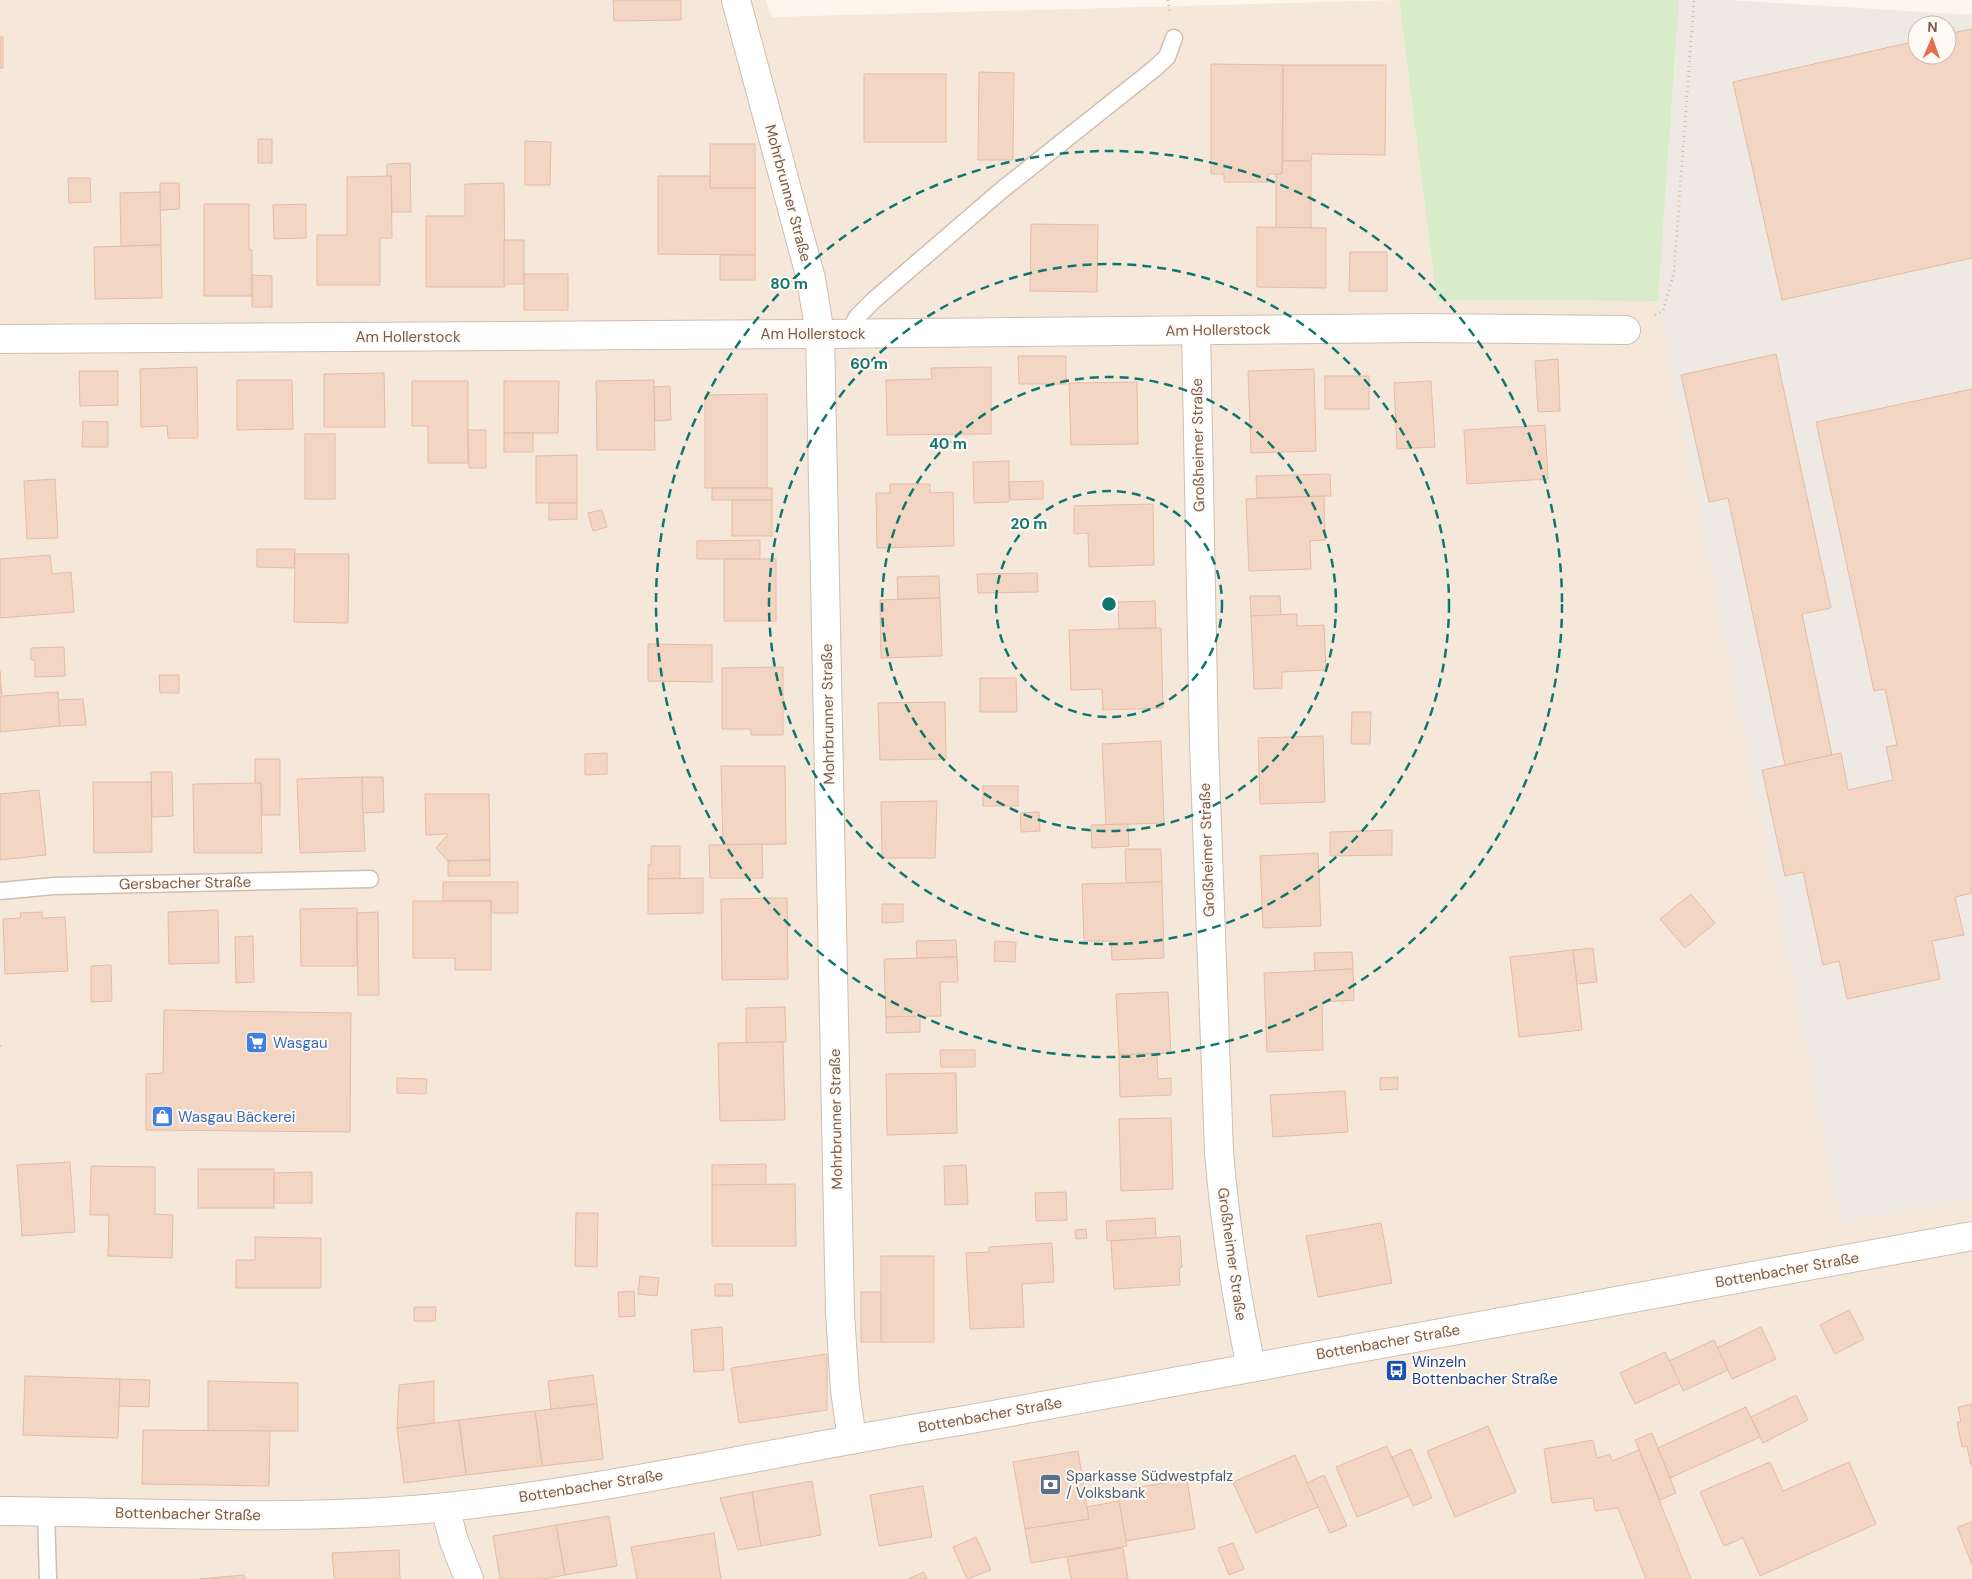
<svg xmlns="http://www.w3.org/2000/svg" width="1972" height="1579" viewBox="0 0 1972 1579" font-family="'DM Sans',sans-serif">
  <style>
    .residential { fill: #f5e8da }
    .industrial { fill: #efe9e4; fill-rule: evenodd }
    .green { fill: #d8ecc9 }
    .building { fill: #f3d5c3; stroke: #e6bba3 }
    .lines { fill: none; stroke-linecap: round; stroke-linejoin: round }
    .service-casing { stroke: #d1beb0; stroke-width: 19 }
    .minor-casing { stroke: #d1beb0; stroke-width: 30 }
    .tertiary-casing { stroke: #d1beb0; stroke-width: 30 }
    .path { stroke: #d9b8a5; stroke-width: 3; stroke-dasharray: 1 4; stroke-linecap: butt }
    .service { stroke: #fff; stroke-width: 16 }
    .minor { stroke: #fff; stroke-width: 28 }
    .tertiary { stroke: #fff; stroke-width: 28 }
    .ring { fill: none; stroke: #0f766e; stroke-width: 2.5; stroke-dasharray: 9 6 }
    .labels { text-anchor: middle; stroke-width: 4; stroke-linejoin: round; paint-order: stroke }
    .street-label { font-size: 15px; fill: #7a5c4d; stroke: #fffaf3 }
    .shop-label { font-size: 15px; fill: #366cbe; stroke: #fffaf3; text-anchor: start }
    .transit-label { font-size: 15px; fill: #164399; stroke: #fffaf3; text-anchor: start }
    .service-label { font-size: 15px; fill: #4e5e75; stroke: #fffaf3; text-anchor: start }
    .centre { fill: #0f766e; stroke: #fffaf3; stroke-width: 2.5 }
    .ring-label { font-size: 15px; text-anchor: middle; font-weight: bold; fill: #0f766e; stroke: #fffaf3; stroke-width: 4; stroke-linejoin: round; paint-order: stroke }
  </style>
  <rect width="100%" height="100%" fill="#fdf6ec"/>
  <path class="residential" d="M0,0H765L772,17L1399,0L1438,300L1658,301L1842,1222L1972,1198V1579H0Z"/>
  <path class="industrial" d="M1679,0H1728L1972,15V1198L1842,1222L1658,301ZM1917,25H1947V55H1917Z"/>
  <path class="green" d="M1399,0H1679L1658,301L1437,300Z"/>
  <g class="building">
    <path d="M613,0H681V20L614,21Z"/>
    <path d="M1972,29V258L1782,300L1733,82L1917,41V55H1947V34Z"/>
    <rect x="0" y="37" width="3" height="31"/>
    <path d="M1211,64L1283,65L1282,174H1268V182H1224V174H1211Z"/>
    <path d="M1283,65H1386L1385,155L1312,154L1311,161H1283Z"/>
    <path d="M979,72L1014,73L1013,160H978Z"/>
    <rect x="864" y="74" width="82" height="68"/>
    <rect x="258" y="139" width="14" height="24"/>
    <path d="M525,141L551,142L550,185H525Z"/>
    <rect x="710" y="144" width="45" height="44"/>
    <path d="M1283,161H1311V228H1276V174H1282Z"/>
    <path d="M410,163L411,212H392L391,176H387V164Z"/>
    <path d="M391,176L392,238H380V285H317V235H347V177Z"/>
    <path d="M658,176H710V188H755V255L658,254Z"/>
    <path d="M68,178H90L91,202L69,203Z"/>
    <path d="M160,183H179L180,209L160,210Z"/>
    <path d="M504,183L505,287H426V216H465V184Z"/>
    <path d="M160,192L161,245L121,246L120,193Z"/>
    <path d="M204,204H249V249L252,250V296H204Z"/>
    <path d="M306,204V238L274,239L273,205Z"/>
    <path d="M1031,224L1098,225L1097,292L1030,291Z"/>
    <path d="M1257,227L1326,228V288L1257,287Z"/>
    <rect x="504" y="240" width="20" height="44"/>
    <path d="M161,245L162,298L95,299L94,247Z"/>
    <path d="M1350,252H1387V291H1349Z"/>
    <rect x="720" y="255" width="35" height="25"/>
    <rect x="524" y="274" width="44" height="36"/>
    <path d="M252,275L272,276V307H252Z"/>
    <path d="M1776,354L1831,608L1802,614L1832,755L1785,765L1728,498L1709,502L1681,375Z"/>
    <path d="M1018,356H1066V384H1019Z"/>
    <path d="M1558,359L1560,411L1538,412L1535,361Z"/>
    <path d="M197,367L198,438H168L167,426L141,427L140,369Z"/>
    <path d="M991,367V434L887,435L886,380L932,379L931,368Z"/>
    <path d="M1314,369L1316,451L1251,453L1248,371Z"/>
    <path d="M79,371H118V405L80,406Z"/>
    <path d="M384,373L385,427H324V374Z"/>
    <rect x="1325" y="376" width="44" height="33"/>
    <path d="M237,380H292L293,429L237,430Z"/>
    <path d="M654,380L655,450H597L596,381Z"/>
    <path d="M412,381H468V463H428V426H412Z"/>
    <path d="M504,381H559L558,433H504Z"/>
    <path d="M1431,381L1435,447L1397,449L1394,383Z"/>
    <path d="M1137,382L1138,444L1071,445L1069,383Z"/>
    <path d="M670,386L671,420L655,421L654,387Z"/>
    <path d="M1972,389V893L1955,897L1964,935L1932,941L1940,979L1847,999L1839,961L1823,965L1803,872L1785,876L1762,770L1841,753L1848,790L1893,780L1886,747L1897,745L1885,689L1874,691L1816,422Z"/>
    <path d="M767,394V488H705V395Z"/>
    <path d="M83,421L108,422V447H82Z"/>
    <path d="M1545,425L1548,479L1467,484L1464,430Z"/>
    <path d="M468,430H486V468H469Z"/>
    <rect x="504" y="433" width="29" height="19"/>
    <rect x="305" y="434" width="30" height="65"/>
    <path d="M577,455V503H536V456Z"/>
    <path d="M1009,461V502L974,503L973,462Z"/>
    <path d="M1330,474L1331,496L1257,498L1256,476Z"/>
    <path d="M55,479L58,538L27,539L24,481Z"/>
    <path d="M1043,481V499L1010,500L1009,482Z"/>
    <path d="M890,484H930V493L953,492L954,546L877,548L876,493H890Z"/>
    <rect x="712" y="488" width="60" height="12"/>
    <path d="M1324,496L1325,540L1310,541L1311,569L1249,571L1246,499Z"/>
    <rect x="732" y="500" width="40" height="36"/>
    <path d="M549,503H577V519L549,520Z"/>
    <path d="M1153,504L1154,565L1089,567L1088,533L1074,534V506Z"/>
    <path d="M602,510L607,527L593,531L588,513Z"/>
    <path d="M760,540V559H697V541Z"/>
    <path d="M257,549H295L294,568L257,567Z"/>
    <path d="M295,554H349L348,623L294,622Z"/>
    <path d="M50,555L52,574L71,572L74,612L0,618V559Z"/>
    <rect x="724" y="559" width="52" height="62"/>
    <path d="M1037,573L1038,592L978,593L977,574Z"/>
    <path d="M939,576L940,598L898,599L897,577Z"/>
    <path d="M1250,596H1280L1281,615L1251,616Z"/>
    <path d="M940,598L942,656L881,658L880,600Z"/>
    <path d="M1155,601L1156,628L1119,629L1118,602Z"/>
    <path d="M1297,614V626L1324,625L1326,670L1282,672V688L1254,689L1251,616Z"/>
    <path d="M1161,628L1163,708L1103,710L1102,689L1071,690L1069,630Z"/>
    <path d="M648,644L712,645V682L648,681Z"/>
    <path d="M64,647L65,676L35,677V660H31V648Z"/>
    <path d="M783,667V735H751V729H722V668Z"/>
    <path d="M0,671L2,696L58,692L60,726L0,732Z"/>
    <path d="M159,675H179V693H160Z"/>
    <path d="M980,678H1016L1017,712H980Z"/>
    <path d="M83,699L86,725L60,726L58,700Z"/>
    <path d="M945,702L946,759L880,760L878,703Z"/>
    <path d="M1352,712H1371L1370,744H1351Z"/>
    <path d="M1323,736L1325,802L1260,804L1258,738Z"/>
    <path d="M1161,741L1164,823L1106,825L1102,744Z"/>
    <path d="M607,753V774L585,775V754Z"/>
    <path d="M255,759H280V815H262L261,783L255,784Z"/>
    <path d="M721,766H785L786,844L723,845Z"/>
    <path d="M151,772H172L173,816L152,817Z"/>
    <path d="M362,777L365,851L300,853L297,779Z"/>
    <path d="M362,777H383L384,812L363,813Z"/>
    <path d="M93,782H151L152,852L94,853Z"/>
    <path d="M261,783L262,853H194L193,784Z"/>
    <rect x="983" y="786" width="35" height="20"/>
    <path d="M39,790L46,855L0,860V794Z"/>
    <path d="M425,794H489L490,860L448,861L436,848L448,834L426,835Z"/>
    <path d="M937,801L935,858H882L881,802Z"/>
    <path d="M1039,812L1040,831L1021,832L1020,813Z"/>
    <path d="M1128,824L1129,846L1092,848L1091,825Z"/>
    <path d="M1392,830V855L1330,856V832Z"/>
    <path d="M762,844L763,878H710L709,845Z"/>
    <path d="M651,846H680V878L648,879V865H651Z"/>
    <path d="M1125,849H1161L1162,882L1126,883Z"/>
    <path d="M1318,853L1321,926L1263,928L1260,856Z"/>
    <path d="M490,860V876H448V861Z"/>
    <path d="M703,878V913L648,914V879Z"/>
    <path d="M443,882H518V913H491V901H443Z"/>
    <path d="M1162,882L1164,958L1112,960L1111,941H1084L1082,884Z"/>
    <path d="M1691,894L1715,923L1685,948L1660,919Z"/>
    <path d="M787,898L788,979L722,980L721,899Z"/>
    <path d="M413,901H491V970H455V958H413Z"/>
    <path d="M882,904H903V922L882,923Z"/>
    <path d="M357,908V966H301L300,909Z"/>
    <path d="M218,910L219,963L169,964L168,912Z"/>
    <path d="M42,912V918L65,917L68,971L5,974L3,919L21,918L20,913Z"/>
    <path d="M378,912L379,995H358L357,913Z"/>
    <path d="M253,936L254,982L236,983L235,937Z"/>
    <path d="M956,940L957,957L917,958L916,941Z"/>
    <path d="M995,941L1016,942L1015,962L994,961Z"/>
    <path d="M1593,948L1597,982L1577,984L1573,950Z"/>
    <path d="M1573,950L1582,1030L1519,1037L1510,957Z"/>
    <path d="M1352,952L1353,969L1315,971L1314,953Z"/>
    <path d="M957,957L958,982H940L941,1016L886,1017L884,959Z"/>
    <path d="M111,965L112,1001L91,1002V966Z"/>
    <path d="M1353,969L1354,1000L1322,1002L1323,1050L1267,1052L1264,973Z"/>
    <path d="M1168,992L1171,1053L1119,1055L1116,994Z"/>
    <path d="M785,1007L786,1042L746,1043V1008Z"/>
    <path d="M164,1010L351,1013L350,1132L146,1130V1074L163,1073Z"/>
    <path d="M920,1016V1032L886,1033V1017Z"/>
    <path d="M783,1042L785,1120L720,1121L718,1043Z"/>
    <path d="M940,1050H975V1067H941Z"/>
    <path d="M1157,1053L1158,1079L1171,1078V1095L1120,1097L1119,1055Z"/>
    <path d="M956,1073L957,1133L887,1135L886,1074Z"/>
    <path d="M1398,1077V1089L1380,1090V1078Z"/>
    <path d="M397,1078L427,1079L426,1094L397,1093Z"/>
    <path d="M1345,1091L1348,1132L1273,1137L1270,1095Z"/>
    <path d="M1171,1118L1173,1189L1121,1191L1119,1119Z"/>
    <path d="M70,1162L75,1232L22,1236L17,1165Z"/>
    <path d="M766,1164V1185H712V1165Z"/>
    <path d="M966,1165L968,1204L945,1205L944,1166Z"/>
    <path d="M91,1166L155,1167V1214L173,1215L172,1258L108,1256L109,1215H90Z"/>
    <rect x="198" y="1169" width="76" height="39"/>
    <path d="M312,1172V1203H274V1173Z"/>
    <path d="M795,1184L796,1246H712V1185Z"/>
    <path d="M1066,1192L1067,1220L1036,1221L1035,1193Z"/>
    <path d="M576,1213H598L597,1267L575,1266Z"/>
    <path d="M1155,1218L1156,1238L1107,1241L1106,1221Z"/>
    <path d="M1381,1223L1392,1283L1318,1297L1306,1236Z"/>
    <path d="M1086,1229L1087,1238L1076,1239L1075,1230Z"/>
    <path d="M1180,1236L1182,1267L1179,1268L1180,1285L1114,1289L1111,1241Z"/>
    <path d="M255,1237L321,1238V1288H236V1260H255Z"/>
    <path d="M1052,1243L1054,1282L1022,1284L1024,1327L970,1329L966,1253L989,1252V1247Z"/>
    <rect x="881" y="1256" width="53" height="86"/>
    <path d="M640,1276L659,1278L657,1296L638,1294Z"/>
    <path d="M715,1284H732L733,1296H715Z"/>
    <path d="M634,1291L635,1316L619,1317L618,1292Z"/>
    <rect x="861" y="1292" width="20" height="50"/>
    <path d="M414,1307H436L435,1321H414Z"/>
    <path d="M1849,1310L1864,1339L1835,1354L1820,1325Z"/>
    <path d="M722,1327L724,1370L694,1372L691,1330Z"/>
    <path d="M1761,1327L1776,1359L1732,1379L1717,1348Z"/>
    <path d="M1714,1340L1728,1370L1683,1391L1669,1361Z"/>
    <path d="M1665,1352L1680,1383L1635,1404L1620,1373Z"/>
    <path d="M827,1354V1410L739,1423L731,1368Z"/>
    <path d="M593,1375L597,1404L551,1409L548,1381Z"/>
    <path d="M25,1376L120,1379L118,1438L23,1435Z"/>
    <path d="M120,1379L150,1380L149,1407L119,1406Z"/>
    <path d="M208,1381L298,1383V1431H208Z"/>
    <path d="M434,1381V1423L397,1428L399,1385Z"/>
    <path d="M1796,1395L1808,1420L1763,1443L1751,1417Z"/>
    <path d="M597,1404L603,1459L542,1466L535,1411Z"/>
    <path d="M1972,1404V1465H1971L1967,1446L1962,1447L1957,1422H1961L1958,1407Z"/>
    <path d="M1746,1407L1760,1437L1670,1478L1658,1448Z"/>
    <path d="M535,1411L542,1466L466,1475L459,1420Z"/>
    <path d="M459,1420L466,1475L404,1483L397,1428Z"/>
    <path d="M1488,1426L1516,1492L1455,1517L1427,1451Z"/>
    <path d="M143,1430L270,1431L269,1486L142,1484Z"/>
    <path d="M1652,1433L1676,1493L1660,1500L1635,1440Z"/>
    <path d="M1593,1440L1597,1458L1610,1454L1612,1461L1639,1450L1691,1579H1646L1618,1508L1595,1511L1593,1498L1552,1503L1544,1449Z"/>
    <path d="M1387,1446L1409,1496L1357,1517L1336,1467Z"/>
    <path d="M1411,1449L1432,1498L1413,1506L1392,1457Z"/>
    <path d="M1078,1451L1089,1519L1025,1529L1013,1462Z"/>
    <path d="M1295,1455L1318,1507L1256,1533L1233,1482Z"/>
    <path d="M1770,1462L1783,1491L1849,1462L1876,1524L1760,1576L1743,1538L1724,1546L1700,1492Z"/>
    <path d="M1324,1475L1347,1526L1330,1533L1307,1483Z"/>
    <path d="M1187,1479L1195,1529L1126,1541L1117,1491Z"/>
    <path d="M812,1481L821,1535L761,1546L752,1492Z"/>
    <path d="M923,1486L932,1537L879,1546L870,1495Z"/>
    <path d="M752,1492L761,1546L738,1550L720,1498Z"/>
    <path d="M1119,1501L1127,1546L1031,1563L1025,1529L1089,1519L1087,1507Z"/>
    <path d="M609,1516L617,1566L565,1575L556,1525Z"/>
    <path d="M1972,1522V1565L1957,1527Z"/>
    <path d="M556,1525L565,1575L543,1579H500L493,1536Z"/>
    <path d="M714,1533L721,1579H637L631,1547Z"/>
    <path d="M976,1537L991,1570L967,1579L953,1547Z"/>
    <path d="M1233,1543L1244,1569L1229,1575L1218,1548Z"/>
    <path d="M1123,1548L1128,1579H1071L1067,1557Z"/>
    <path d="M399,1550L400,1579H334L332,1553Z"/>
    <path d="M924,1572L927,1579H908Z"/>
    <path d="M244,1575L245,1579H199Z"/>
  </g>
  <g class="lines">
    <defs>
      <g id="service">
        <path d="M848,334L857,317L874,300L1003,189L1154,69L1167,57L1174,38"/>
        <path d="M0,891L54,886L370,879"/>
        <path d="M46,1511L48,1579"/>
      </g>
      <g id="minor">
        <path d="M736,0L811,279L820,334L840,1313L845,1390L852,1439"/>
        <path d="M1196,330L1204,744L1219,1152C1225,1225 1236,1296 1251,1367"/>
        <path d="M0,339L820,334L1420,328L1626,330"/>
        <path d="M445,1507L454,1541L469,1579"/>
      </g>
      <path id="tertiary" d="M0,1511C149,1512 298,1522 447,1507C619,1489 789,1448 960,1421L1972,1236"/>
    </defs>
    <use href="#service" class="service-casing"/>
    <use href="#minor" class="minor-casing"/>
    <use href="#tertiary" class="tertiary-casing"/>
    <g class="path">
      <path d="M1168,0L1170,12"/>
      <path d="M1655,315L1663,311L1674,272L1694,0"/>
      <path d="M0,1046L2,1049"/>
    </g>
    <use href="#service" class="service"/>
    <use href="#minor" class="minor"/>
    <use href="#tertiary" class="tertiary"/>
  </g>
  <g class="ring">
    <circle cx="1109" cy="604" r="113"/>
    <circle cx="1109" cy="604" r="227"/>
    <circle cx="1109" cy="604" r="340"/>
    <circle cx="1109" cy="604" r="453"/>
  </g>
  <defs>
    <symbol id="supermarket-square" viewBox="-11 -11 22 22"><rect x="-9" y="-9" width="18" height="18" rx="4" fill="#3f7fe0" stroke="#fffaf3"/><path d="M-6-5.5h2.5l.6 2H6L4.5 2H-2.5L-4.4-4H-6ZM-1.5 3.2a1.3 1.3 0 1 0 .1 0ZM3 3.2a1.3 1.3 0 1 0 .1 0Z" fill="#fff"/></symbol>
    <symbol id="shop-square" viewBox="-11 -11 22 22"><rect x="-9" y="-9" width="18" height="18" rx="4" fill="#3f7fe0" stroke="#fffaf3"/><path d="M-5-2.5h2.3a2.7 3.5 0 0 1 5.4 0H5L5.5 6h-11ZM-1.5-2.5h3a1.5 2.3 0 0 0-3 0Z" fill="#fff"/></symbol>
    <symbol id="bus-square" viewBox="-11 -11 22 22"><rect x="-9" y="-9" width="18" height="18" rx="4" fill="#1a4fb4" stroke="#fffaf3"/><path d="M-5-6H5V4H4V6H2V4H-2V6H-4V4H-5ZM-3.5-4V0h7V-4ZM-3.5 1.2v1.5H-2V1.2ZM2 1.2v1.5H3.5V1.2Z" fill="#fff"/></symbol>
    <symbol id="bank-square" viewBox="-11 -11 22 22"><rect x="-9" y="-9" width="18" height="18" rx="4" fill="#5c6f8a" stroke="#fffaf3"/><path d="M-6-4H6V4H-6ZM0-2.3a2.3 2.3 0 1 0 0 4.6a2.3 2.3 0 1 0 0-4.6Z" fill="#fff"/></symbol>
  </defs>
  <g fill-rule="evenodd">
    <use href="#supermarket-square" x="244" y="1030" width="25" height="25"/>
    <use href="#shop-square" x="150" y="1104" width="25" height="25"/>
    <use href="#bus-square" x="1384" y="1358" width="25" height="25"/>
    <use href="#bank-square" x="1038" y="1472" width="25" height="25"/>
  </g>
  <g class="labels">
    <g class="street-label">
      <text transform="translate(788 193) rotate(75)" y="5">Mohrbrunner Straße</text>
      <text transform="translate(1218 330) rotate(-1)" y="5">Am Hollerstock</text>
      <text x="813" y="339">Am Hollerstock</text>
      <text x="408" y="342">Am Hollerstock</text>
      <text transform="translate(1198 445) rotate(-91)" y="5">Großheimer Straße</text>
      <text transform="translate(828 714) rotate(-91)" y="5">Mohrbrunner Straße</text>
      <text transform="translate(1207 850) rotate(-92)" y="5">Großheimer Straße</text>
      <text transform="translate(185 883) rotate(-1)" y="5">Gersbacher Straße</text>
      <text transform="translate(836 1119) rotate(-91)" y="5">Mohrbrunner Straße</text>
      <text transform="translate(1232 1254) rotate(82)" y="5">Großheimer Straße</text>
      <text transform="translate(1787 1270) rotate(-10)" y="5">Bottenbacher Straße</text>
      <text transform="translate(1388 1342) rotate(-10)" y="5">Bottenbacher Straße</text>
      <text transform="translate(990 1415) rotate(-10)" y="5">Bottenbacher Straße</text>
      <text transform="translate(591 1486) rotate(-9)" y="5">Bottenbacher Straße</text>
      <text transform="translate(188 1514) rotate(1)" y="5">Bottenbacher Straße</text>
    </g>
    <g class="shop-label">
      <text x="273" y="1048">Wasgau</text>
      <text x="178" y="1122">Wasgau Bäckerei</text>
    </g>
    <g class="transit-label">
      <text x="1412" y="1367">Winzeln<tspan x="1412" dy="17">Bottenbacher Straße</tspan></text>
    </g>
    <g class="service-label">
      <text x="1066" y="1481">Sparkasse Südwestpfalz<tspan x="1066" dy="17">/ Volksbank</tspan></text>
    </g>
  </g>
  <circle cx="1109" cy="604" r="8" class="centre"/>
  <g class="ring-label">
    <text x="789" y="289">80 m</text>
    <text x="869" y="369">60 m</text>
    <text x="948" y="449">40 m</text>
    <text x="1029" y="529">20 m</text>
  </g>
  <g transform="translate(1932 40) rotate(2)"><circle r="24" fill="#fffaf3" stroke="#cabbb1"/>
  <path d="M0-4L9 19L0 12L-9 19Z" fill="#e76f51"/>
  <text y="-8" font-size="14" font-weight="bold" text-anchor="middle" fill="#7a5c4d">N</text>
  </g>
</svg>
